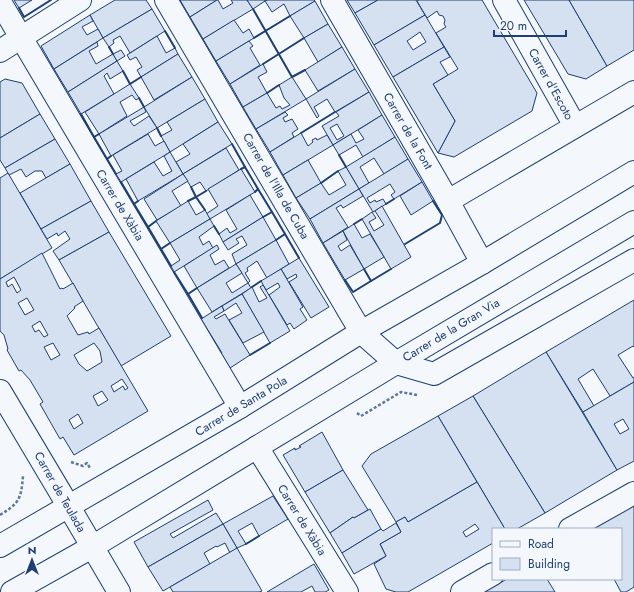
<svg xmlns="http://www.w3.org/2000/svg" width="634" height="592" viewBox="0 0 634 592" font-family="Jost,sans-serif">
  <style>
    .building { fill: #d5e0f0; stroke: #1d3f73; fill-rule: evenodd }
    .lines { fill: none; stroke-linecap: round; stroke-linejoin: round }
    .minor-casing { stroke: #1d3f73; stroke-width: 24 }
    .major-casing { stroke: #1d3f73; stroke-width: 24 }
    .path { stroke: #5e769c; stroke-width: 2.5; stroke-dasharray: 3 2; stroke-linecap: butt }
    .minor { stroke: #f4f7fb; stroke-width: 22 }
    .major { stroke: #f4f7fb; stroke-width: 22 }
    .wall { stroke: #1d3f73; stroke-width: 2 }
    .labels { text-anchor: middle; stroke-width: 3; stroke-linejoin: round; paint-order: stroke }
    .street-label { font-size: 12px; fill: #1d3f73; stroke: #f4f7fb }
  </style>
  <rect width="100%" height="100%" fill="#f4f7fb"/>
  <g class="building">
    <path d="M14,0H32L19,8Z"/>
    <path d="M115,0H146L152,9L103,38L90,15Z"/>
    <path d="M180,0H217L190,17Z"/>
    <path d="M217,0H218L223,9L233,3L231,0H247L253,9L203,39L190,17Z"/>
    <path d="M247,0H265V1L253,9Z"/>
    <path d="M268,0H314L315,1L290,16L284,4L272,12L265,1Z"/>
    <path d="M347,0H378L355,13Z"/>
    <path d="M378,0H416L425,15L374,45L355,13Z"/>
    <path d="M419,0H482L537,93L532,111L454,157L438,153L455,121L433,84L458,69L436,33L446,27L444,24L445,20L443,16L439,15L437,11L427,18L417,1Z"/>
    <path d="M524,0H569L607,66L586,79L568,74Z"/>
    <path d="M569,0H634V50L607,66Z"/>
    <path d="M315,1L328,24L304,38L290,16Z"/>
    <path d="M152,9L165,31L130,53L120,36L113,40L114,43L109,47L103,38Z"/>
    <path d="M90,15L93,21L82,27L87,35L98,29L103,38L54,69L41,46Z"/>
    <path d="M425,15L444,47L393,77L374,45ZM420,32L426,42L413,50L407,41Z"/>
    <path d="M234,20L243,33L249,29L254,38L216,61L203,39Z"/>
    <path d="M328,24L342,47L318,62L304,38Z"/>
    <path d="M157,36L166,53L175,48L178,54L141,77L137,70L142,67L136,57L130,60L127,55Z"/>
    <path d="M249,41L253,46L250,48L260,65L230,84L216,61Z"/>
    <path d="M97,42L98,46L89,51L96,64L113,54L117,61L68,92L54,69Z"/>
    <path d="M342,47L355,69L318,91L305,70Z"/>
    <path d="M444,47L450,57L440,62L448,75L433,84L455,121L438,153L393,77Z"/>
    <path d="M121,50L125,56L117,61L113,54Z"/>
    <path d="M178,54L192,77L154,100L141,77Z"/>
    <path d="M117,61L123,71L110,79L107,73L104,76L114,94L81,114L68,92Z"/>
    <path d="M263,64L267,72L258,77L267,93L243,107L230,84Z"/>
    <path d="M355,69L369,92L335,112L327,99L314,107L319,116L317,118L306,99Z"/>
    <path d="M192,77L205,99L157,128L144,107Z"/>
    <path d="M292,77L306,99L256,129L243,107L267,93L276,108L280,106L282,109L290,105L284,98L279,85Z"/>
    <path d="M5,79L22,83L40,114L0,138V82Z"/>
    <path d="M130,84L139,98L136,100L132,95L120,102L127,116L99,134L85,112Z"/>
    <path d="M369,92L382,115L333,145L322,126L339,116L336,112ZM337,124L344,136L337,140L330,128Z"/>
    <path d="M205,99L218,122L170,152L161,136L172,130L167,122Z"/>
    <path d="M144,107L146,112L130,121L134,126L149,116L157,128L111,156L99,134Z"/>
    <path d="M285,112L288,115L283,118L285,122L292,119L298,129L292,133L294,137L270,152L256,129Z"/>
    <path d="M40,114L55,139L5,168L0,160V138Z"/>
    <path d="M382,115L395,137L363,157L356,145L339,155L333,145L351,134L356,143L364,139L358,130Z"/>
    <path d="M218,122L232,144L183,174L176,162L190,154L183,144Z"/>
    <path d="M301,133L308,146L313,142L312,140L316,138L317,140L327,135L333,145L283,175L270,152Z"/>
    <path d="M148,134L155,146L164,141L170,152L121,182L116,174L122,171L113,155Z"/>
    <path d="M395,137L408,159L384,174L374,158L360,167L369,183L359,189L346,167Z"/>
    <path d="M55,139L70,164L46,178L42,171H35L26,177L21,169L9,175L5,168Z"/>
    <path d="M226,148L239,170L206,191L200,182L191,187L183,174Z"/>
    <path d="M170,152L183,174L138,201L126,179L154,162L163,176L172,171L164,156Z"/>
    <path d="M408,159L422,182L394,199L391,195L395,192L390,184L367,198L370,203L375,200L376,202L383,199L386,204L373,212L359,189Z"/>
    <path d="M308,160L321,183L296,198L283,175Z"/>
    <path d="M70,164L91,201L41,229L20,193Z"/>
    <path d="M346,167L359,189L310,219L296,198L321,183L329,195L346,185L338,171Z"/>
    <path d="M241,169L255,192L210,219L206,214L218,206L208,189Z"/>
    <path d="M8,173L52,248L0,279V178Z"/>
    <path d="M183,174L188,181L172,191L181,206L157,220L144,199Z"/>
    <path d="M422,182L433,201L411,215L400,196Z"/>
    <path d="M359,189L363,196L343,208L341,205L336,208L348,227L323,243L310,219Z"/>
    <path d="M250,195L263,217L223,242L219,234L227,228L230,233L237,229L226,210Z"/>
    <path d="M91,201L109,232L59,260L53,251L70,239L65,231L58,236L57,233L47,239L41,229Z"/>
    <path d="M188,201L196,215L205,210L210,219L170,243L156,221Z"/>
    <path d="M382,206L411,257L391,269L362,219L372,212L376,218L369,222L374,231L384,225L375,211Z"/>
    <path d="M263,217L276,240L236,264L232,254L247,245L242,236L236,239L239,243L228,250L223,242Z"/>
    <path d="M210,219L214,226L199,237L203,245L209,241L213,248L174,272L171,266L180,260L170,243Z"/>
    <path d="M354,224L362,238L370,234L384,257L364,269L343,231Z"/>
    <path d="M343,231L347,240L338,246L341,251L350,245L364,269L345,280L323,243Z"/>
    <path d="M109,232L171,336L121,366L59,260Z"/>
    <path d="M276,240L289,264L267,278L257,261L247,268L248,271L245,273L250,281L248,283L236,264Z"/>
    <path d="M217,245L219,249L210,255L215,265L224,260L229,268L197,288L184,266Z"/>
    <path d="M42,253L60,289L62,288L63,289L73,283L83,301L74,307L75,308L67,316L78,335L88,332L89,334L99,328L148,411L74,455L63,437L60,439L40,404L43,402L30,380L21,370L19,371L7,350L8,349L4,335L0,331V279ZM14,277L21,290L17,293L12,284L8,287L6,282ZM27,298L34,310L25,315L18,303ZM40,321L48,335L44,337L39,330L35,332L32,326ZM53,343L60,355L51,360L44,347ZM94,343L100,351L102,362L87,371L79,364L74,355ZM122,379L128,388L125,390L123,386L114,392L111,386ZM102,391L108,400L98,406L93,396ZM78,414L83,423L74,429L69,420Z"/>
    <path d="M299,258L329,307L311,318L289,282L297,277L296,274L287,279L281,269Z"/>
    <path d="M236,264L242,273L226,283L232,293L248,283L251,288L212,312L197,288Z"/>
    <path d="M281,269L303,307L300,309L307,320L294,329L290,323L287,325L269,295L280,287L278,283L266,290L261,281Z"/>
    <path d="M263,285L290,331L270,343L242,294L252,287L259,302L267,298L260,287Z"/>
    <path d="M242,294L264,332L243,343L229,320L242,313L236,303L224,311L222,306Z"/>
    <path d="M634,300V347L633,346L618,355L633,378L634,377V382L610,396L593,369L578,379L594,406L583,412L546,352Z"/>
    <path d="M222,306L224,311L214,317L216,319L225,314L250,355L227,370L219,356L222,353L201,319Z"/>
    <path d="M546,352L617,470L545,513L473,396Z"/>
    <path d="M634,382V461L617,470L583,412ZM623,419L629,429L620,434L614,424Z"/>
    <path d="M473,396L545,513L517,529H505L438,416Z"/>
    <path d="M438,416L477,482L408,522L405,517L396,522L362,466L371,454Z"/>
    <path d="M322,432L343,470L305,492L283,455L295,448V450L301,447L299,446Z"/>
    <path d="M343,470L368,510L354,518L353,517L330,533L305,492Z"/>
    <path d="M477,482L505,529H493V543L408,592H396L386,589L374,564L386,556L380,544L401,532L396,522L405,517L408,522ZM475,524L479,529L466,537L463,532Z"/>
    <path d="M273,496L288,519L259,536L252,523L238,531L246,544L237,548L223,524Z"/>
    <path d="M208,500L213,510L170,534L173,538L216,513L223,524L148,567L134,542Z"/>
    <path d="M634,504V587L626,592H621L614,579H621V529H591Z"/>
    <path d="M370,509L381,529L342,553L330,533L353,517L354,518Z"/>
    <path d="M396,523L401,532L380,544L386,556L354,574L342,553L381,529L383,531Z"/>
    <path d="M223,524L237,548L230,553L225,543L217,547L216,546L204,553L210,564L163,591L148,567Z"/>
    <path d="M237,548L262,591L259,592H173L170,587Z"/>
    <path d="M314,564L329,590L325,592H315L312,586L301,592H267Z"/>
    <path d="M507,579H547L555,592H484Z"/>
  </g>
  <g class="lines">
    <defs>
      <g id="minor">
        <path d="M166,0L361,332L396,363L434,374L634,260"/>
        <path d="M332,0L448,201L482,263"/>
        <path d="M504,0L575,126"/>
        <path d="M0,2L240,407"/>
        <path d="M0,51L80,0"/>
        <path d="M448,201L634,92"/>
        <path d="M257,447L347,592"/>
        <path d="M69,507L119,592"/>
        <path d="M570,529L634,493"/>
        <path d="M462,592L493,574"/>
      </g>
      <g id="major">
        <path d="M0,391L69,507"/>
        <path d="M0,546L240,407L361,332L482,263L634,172"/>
        <path d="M12,592L92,547L396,363L634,222"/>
      </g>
    </defs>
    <use href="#minor" class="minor-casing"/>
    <use href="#major" class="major-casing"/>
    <g class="path">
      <path d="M357,413L361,416L401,392L417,395"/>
      <path d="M71,462L83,466L87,463L90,468"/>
      <path d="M0,515C19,503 21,500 23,476"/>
    </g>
    <use href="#minor" class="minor"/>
    <use href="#major" class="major"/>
    <g class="wall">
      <path d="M19,8L24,17L51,0"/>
      <path d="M253,9L292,77L305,70"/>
      <path d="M165,31L175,48"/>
      <path d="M254,38L290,16"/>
      <path d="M109,47L113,54"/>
      <path d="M263,64L304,38"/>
      <path d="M123,71L130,84L141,77"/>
      <path d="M267,93L279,85"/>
      <path d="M139,98L144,107"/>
      <path d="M81,114L94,137L99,134"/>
      <path d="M157,128L161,136"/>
      <path d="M301,133L335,112"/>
      <path d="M94,137L107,159L111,156"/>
      <path d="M232,144L245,167L241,169"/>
      <path d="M339,155L346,167"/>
      <path d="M107,159L116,174"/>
      <path d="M245,167L258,189L255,192"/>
      <path d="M121,182L134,204L138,201"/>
      <path d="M321,183L338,171"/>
      <path d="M258,189L272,212L263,217"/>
      <path d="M188,201L196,197L191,187"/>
      <path d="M134,204L148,227L156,221"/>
      <path d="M386,204L394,199"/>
      <path d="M205,210L196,197L206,191"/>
      <path d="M272,212L285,234L276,240"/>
      <path d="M354,224L362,219"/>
      <path d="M214,226L219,234"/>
      <path d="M148,227L161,249L170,243"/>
      <path d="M285,234L299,258"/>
      <path d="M405,244L440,223L442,215L433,201"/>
      <path d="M161,249L171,266"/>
      <path d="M174,272L188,294L197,288"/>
      <path d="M345,280L353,292L371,281L364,269"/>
      <path d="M371,281L391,269"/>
      <path d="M252,287L261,281"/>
      <path d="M188,294L202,318"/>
      <path d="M250,355L270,343"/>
      <path d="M246,544L259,536"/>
    </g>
  </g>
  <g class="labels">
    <g class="street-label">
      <text transform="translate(551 84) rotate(61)" y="4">Carrer d'Escoto</text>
      <text transform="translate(408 131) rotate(60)" y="4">Carrer de la Font</text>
      <text transform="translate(276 186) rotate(60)" y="4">Carrer de l'Illa de Cuba</text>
      <text transform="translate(120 205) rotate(59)" y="4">Carrer de Xàbia</text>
      <text transform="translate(451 330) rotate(-31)" y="4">Carrer de la Gran Via</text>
      <text transform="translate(241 406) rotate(-31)" y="4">Carrer de Santa Pola</text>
      <text transform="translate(60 492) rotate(60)" y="4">Carrer de Teulada</text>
      <text transform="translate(302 520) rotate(58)" y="4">Carrer de Xàbia</text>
    </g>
  </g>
  <rect x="492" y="528" width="130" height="52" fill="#f4f7fb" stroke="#9eadc5"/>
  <rect x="500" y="541" width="20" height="6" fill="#f4f7fb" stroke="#9eadc5"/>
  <text x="528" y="548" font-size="12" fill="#1d3f73">Road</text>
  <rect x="500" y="558" width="20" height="12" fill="#d5e0f0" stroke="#9eadc5"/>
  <text x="528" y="568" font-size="12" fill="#1d3f73">Building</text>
  <g transform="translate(32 560)" stroke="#f4f7fb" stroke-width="3" paint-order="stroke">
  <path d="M0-3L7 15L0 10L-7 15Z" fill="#1d3f73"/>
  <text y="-6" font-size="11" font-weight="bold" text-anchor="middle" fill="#1d3f73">N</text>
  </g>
  <path d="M494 30v6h72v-6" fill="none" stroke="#1d3f73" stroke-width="2"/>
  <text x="500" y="30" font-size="12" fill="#1d3f73" stroke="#f4f7fb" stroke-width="3" paint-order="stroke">20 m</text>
</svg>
